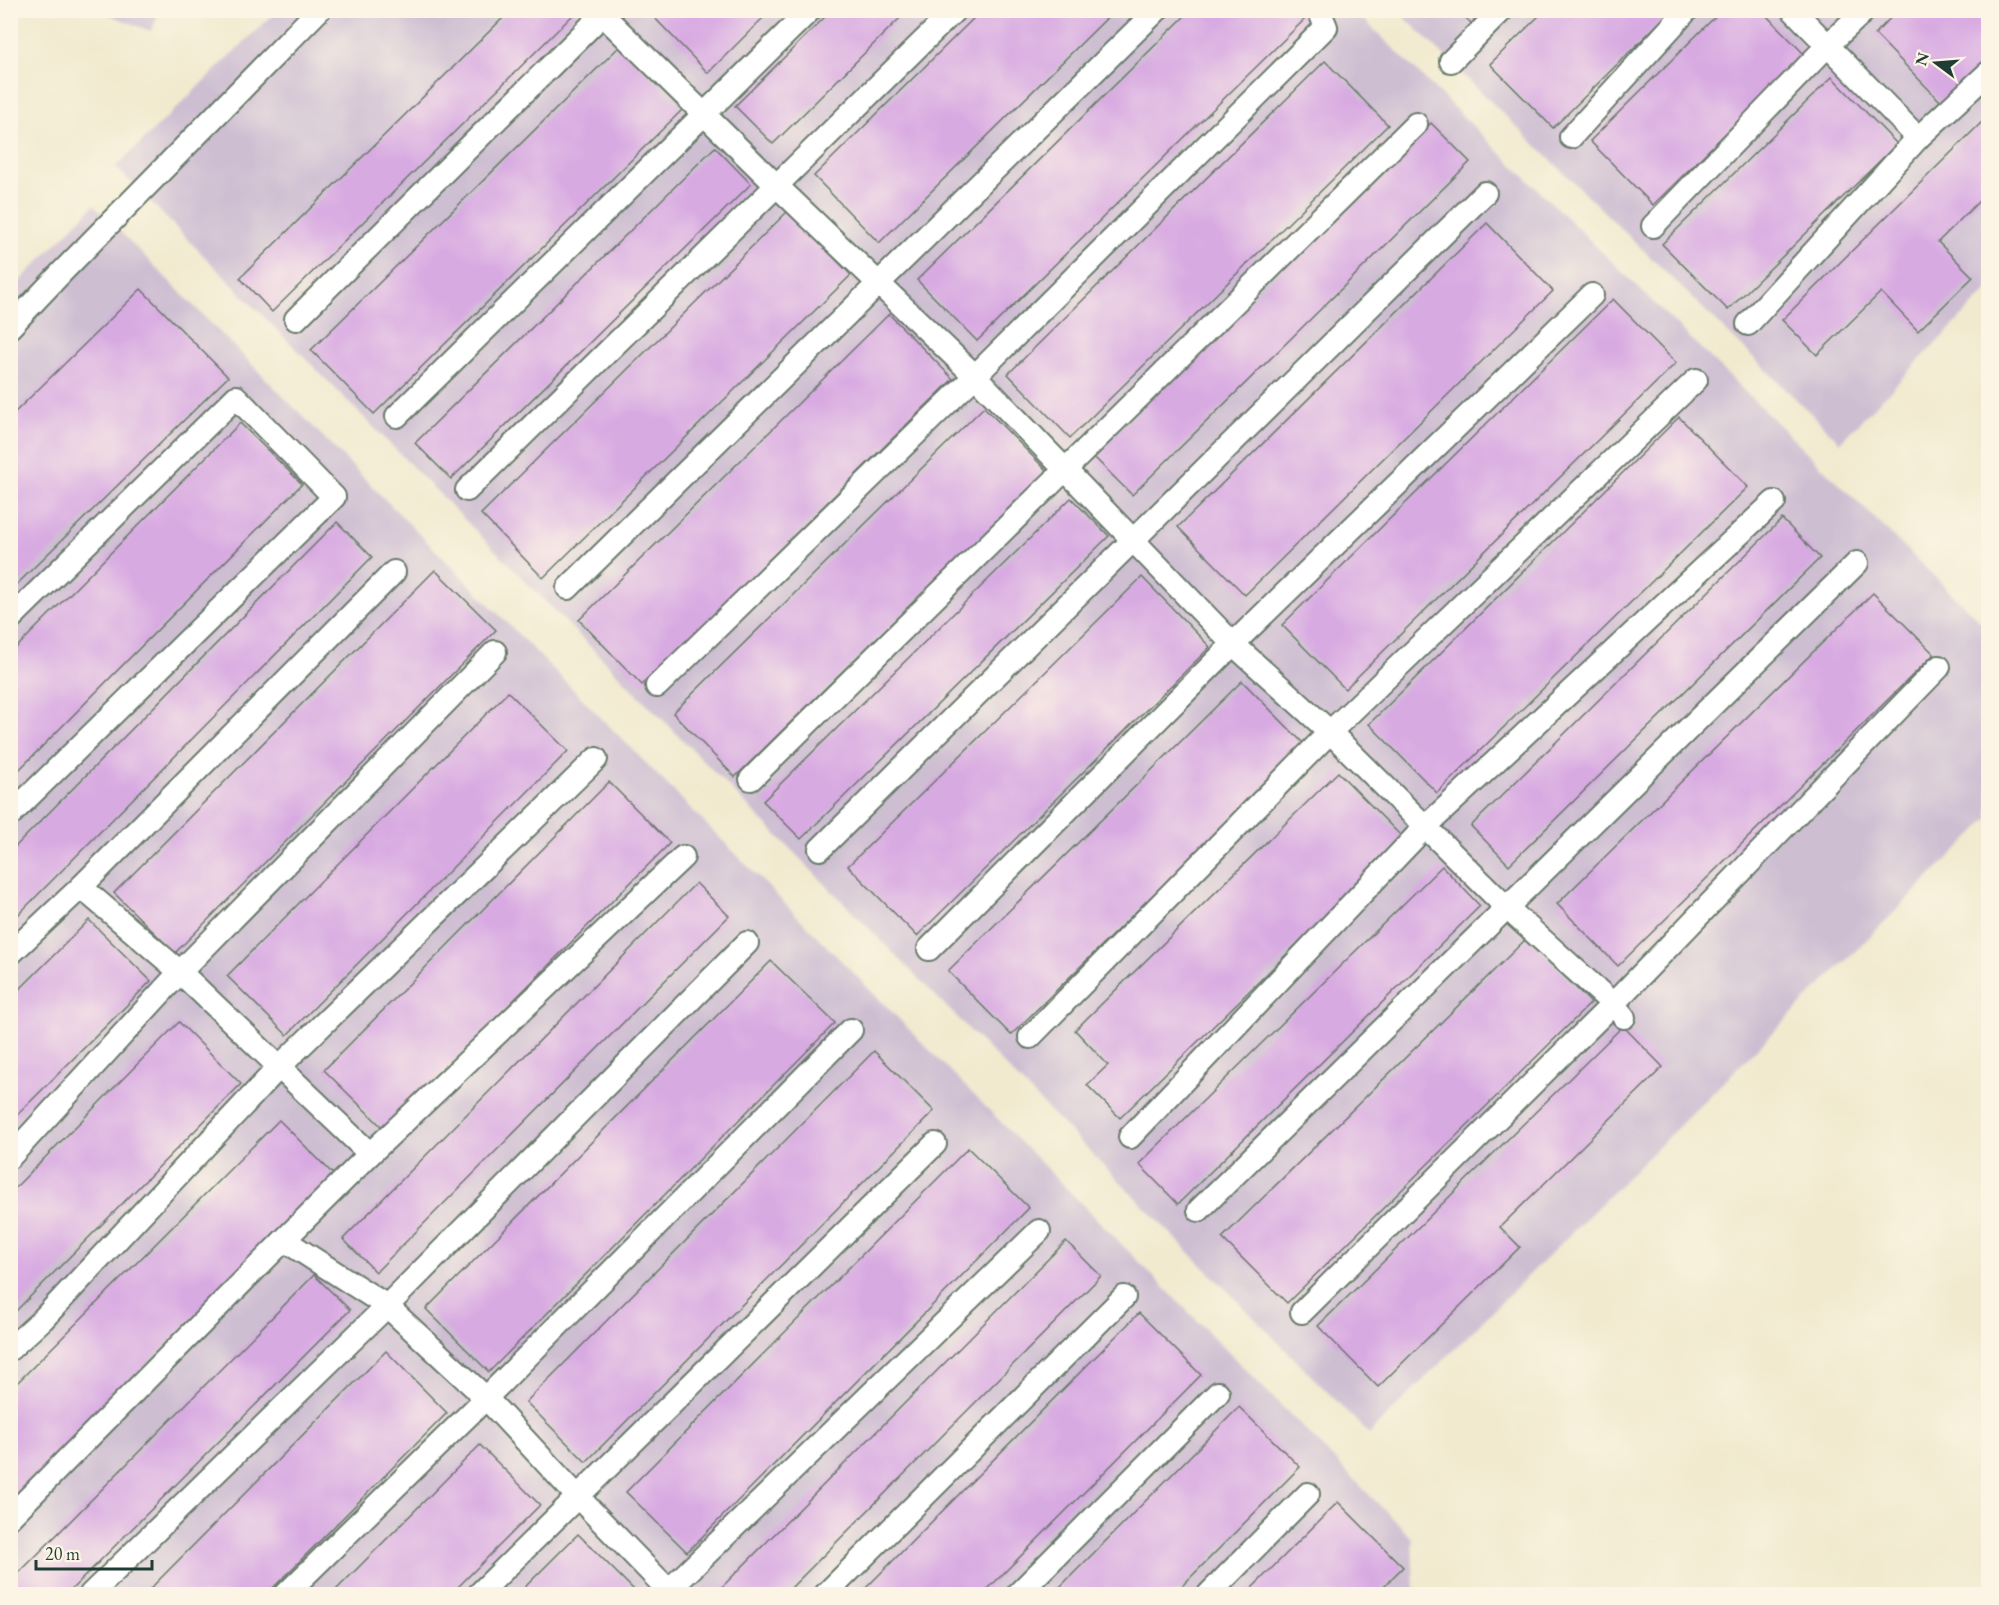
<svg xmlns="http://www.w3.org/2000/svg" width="1999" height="1605" viewBox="0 0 1999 1605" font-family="'EB Garamond',serif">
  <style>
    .industrial { fill: #cdbed2 }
    .building { fill: #d8aae2 }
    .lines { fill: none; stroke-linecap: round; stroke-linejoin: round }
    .lane-casing { stroke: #687a6a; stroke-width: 26 }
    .lane { stroke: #fff; stroke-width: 22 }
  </style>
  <rect width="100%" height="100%" fill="#fcf5e5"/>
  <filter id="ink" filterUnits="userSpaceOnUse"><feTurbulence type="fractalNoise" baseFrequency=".0167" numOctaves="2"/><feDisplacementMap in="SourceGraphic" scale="12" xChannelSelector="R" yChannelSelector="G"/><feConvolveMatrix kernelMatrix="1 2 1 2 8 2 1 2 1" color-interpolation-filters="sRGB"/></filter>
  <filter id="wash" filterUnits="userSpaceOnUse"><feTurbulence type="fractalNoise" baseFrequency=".008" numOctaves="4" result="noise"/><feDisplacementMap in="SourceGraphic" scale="24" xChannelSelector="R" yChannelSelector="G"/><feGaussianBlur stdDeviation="1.35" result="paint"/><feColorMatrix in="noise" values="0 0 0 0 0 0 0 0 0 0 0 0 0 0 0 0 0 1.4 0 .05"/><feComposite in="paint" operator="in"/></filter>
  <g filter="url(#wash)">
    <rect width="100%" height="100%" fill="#f1eacf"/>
    <g class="industrial">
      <path d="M99,11H160L151,31Z"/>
      <path d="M276,11H1355L1988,629V819L1369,1434L116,167Z"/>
      <path d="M1398,11H1988V290L1840,442Z"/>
      <path d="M94,205L1412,1538L1414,1594H11L10,291Z"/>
    </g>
    <g id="blocks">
      <g class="building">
        <path d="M511,10H573L575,13L272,312L240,278Z"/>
        <path d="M647,10H771L708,73Z"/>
        <path d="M832,10H908L773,144L735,106Z"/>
        <path d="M982,10H1115L879,243L814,176Z"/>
        <path d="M1191,10H1297L1305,19L977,341L917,280Z"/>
        <path d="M1458,10H1492L1475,27Z"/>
        <path d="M1545,10H1672L1553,128L1490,64Z"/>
        <path d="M1722,10H1761L1805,55L1653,205L1590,141Z"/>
        <path d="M1898,10H1988V57L1942,103L1875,34Z"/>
        <path d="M620,46L682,110L374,414L311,350Z"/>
        <path d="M1325,61L1388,125L1070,438L1008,374Z"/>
        <path d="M1832,77L1897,144L1728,310L1662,244Z"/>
        <path d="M1988,116V192L1938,242L1973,277L1918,331L1881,292L1817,355L1782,320Z"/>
        <path d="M1431,123L1470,162L1132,495L1093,456Z"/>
        <path d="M715,147L751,184L451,479L415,443Z"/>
        <path d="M788,211L851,275L543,578L481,514Z"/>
        <path d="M1487,223L1553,291L1245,595L1178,527Z"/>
        <path d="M141,289L228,377L10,591V524L13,521L10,519V417Z"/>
        <path d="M1613,299L1676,363L1345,689L1282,625Z"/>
        <path d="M889,314L953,379L642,685L579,620Z"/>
        <path d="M984,407L1047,471L735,777L673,713Z"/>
        <path d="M1679,417L1748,487L1437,793L1369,724Z"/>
        <path d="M240,423L302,484L10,779V654Z"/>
        <path d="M1071,498L1109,536L801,839L763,801Z"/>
        <path d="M1782,519L1820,558L1509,865L1471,826Z"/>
        <path d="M337,522L372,557L10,923V852Z"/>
        <path d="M435,570L496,630L175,953L114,893Z"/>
        <path d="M1142,577L1210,647L917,936L848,866Z"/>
        <path d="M1873,593L1934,654L1618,966L1557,904Z"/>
        <path d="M1242,681L1305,745L1011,1035L948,971Z"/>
        <path d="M508,692L568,751L287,1035L227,976Z"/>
        <path d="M1338,772L1404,839L1120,1118L1087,1085L1108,1065L1075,1030Z"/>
        <path d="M609,782L670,843L385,1130L324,1070Z"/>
        <path d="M1442,866L1480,906L1178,1204L1139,1164Z"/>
        <path d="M696,883L729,916L376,1272L343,1239Z"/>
        <path d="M89,920L151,981L10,1122V999Z"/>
        <path d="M1527,938L1591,1003L1287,1303L1222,1238Z"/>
        <path d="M771,961L835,1023L489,1372L426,1309Z"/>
        <path d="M179,1022L241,1084L10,1317V1193Z"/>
        <path d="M1623,1026L1663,1067L1500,1227L1520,1247L1378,1387L1318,1326Z"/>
        <path d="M874,1051L934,1111L586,1462L526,1402Z"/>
        <path d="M279,1120L334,1175L10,1501V1390Z"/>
        <path d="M968,1148L1029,1208L687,1552L626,1492Z"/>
        <path d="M1066,1241L1101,1276L785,1594H718L716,1593Z"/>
        <path d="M314,1275L350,1310L67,1594H10V1582Z"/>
        <path d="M1139,1313L1201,1375L983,1594H860Z"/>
        <path d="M386,1351L447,1413L267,1594H145Z"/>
        <path d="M1239,1407L1300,1467L1174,1594H1053Z"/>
        <path d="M480,1445L540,1505L451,1594H332Z"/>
        <path d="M1338,1502L1403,1567L1376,1594H1246Z"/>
        <path d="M578,1534L638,1594H518Z"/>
      </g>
    </g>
  </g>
  <g filter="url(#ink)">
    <use href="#blocks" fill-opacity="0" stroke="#687a6a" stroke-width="1.5"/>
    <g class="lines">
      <defs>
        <g id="lane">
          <path d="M598,10L777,186L975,376L1233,644L1330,732L1506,907L1613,1004L1624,1017"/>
          <path d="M1793,10L1918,138"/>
          <path d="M1451,61L1502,10"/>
          <path d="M1571,137L1687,10"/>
          <path d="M1653,226L1828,45L1865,10"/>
          <path d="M296,319L607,10"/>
          <path d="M1748,324L1918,138L1988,73"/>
          <path d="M10,327L63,271L319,10"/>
          <path d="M397,416L810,10"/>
          <path d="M467,490L955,10"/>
          <path d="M568,588L1157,10"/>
          <path d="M10,619L236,397L334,497L10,815"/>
          <path d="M657,686L975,376L1326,27L1319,10"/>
          <path d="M751,779L1416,124"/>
          <path d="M820,849L1485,193"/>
          <path d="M81,887L180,972L370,1154L284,1240L387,1306L486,1398L577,1496L672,1594"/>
          <path d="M929,949L1233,644L1592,295"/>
          <path d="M10,954L81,887L394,572"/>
          <path d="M1030,1037L1330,732L1696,380"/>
          <path d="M1130,1137L1424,828L1774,502"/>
          <path d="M370,1154L683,857"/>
          <path d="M10,1157L180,972L495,652"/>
          <path d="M1199,1210L1857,563"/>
          <path d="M1302,1312L1613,1004L1939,667"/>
          <path d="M10,1349L43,1319L279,1067L596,759"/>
          <path d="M10,1517L284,1240"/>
          <path d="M91,1594L387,1306L747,943"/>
          <path d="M286,1594L486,1398L851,1030"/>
          <path d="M479,1594L935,1144"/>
          <path d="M665,1594L1039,1231"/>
          <path d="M826,1594L1124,1297"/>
          <path d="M1018,1594L1218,1393"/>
          <path d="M1209,1594L1308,1494"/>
        </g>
      </defs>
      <use href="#lane" class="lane-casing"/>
      <use href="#lane" class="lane"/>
    </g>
  </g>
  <rect width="1999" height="1605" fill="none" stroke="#fcf5e5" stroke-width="36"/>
  <g transform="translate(1936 63) rotate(286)" stroke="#fcf5e5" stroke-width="4.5" paint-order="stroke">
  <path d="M0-4.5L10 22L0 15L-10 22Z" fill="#1f3d34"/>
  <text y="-9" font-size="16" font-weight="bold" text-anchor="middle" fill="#1f3d34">N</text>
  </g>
  <path d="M36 1560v9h116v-9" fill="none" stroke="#1f3d34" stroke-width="3"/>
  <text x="45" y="1560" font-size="18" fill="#1f3d34" stroke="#fcf5e5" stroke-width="4.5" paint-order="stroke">20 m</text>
</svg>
